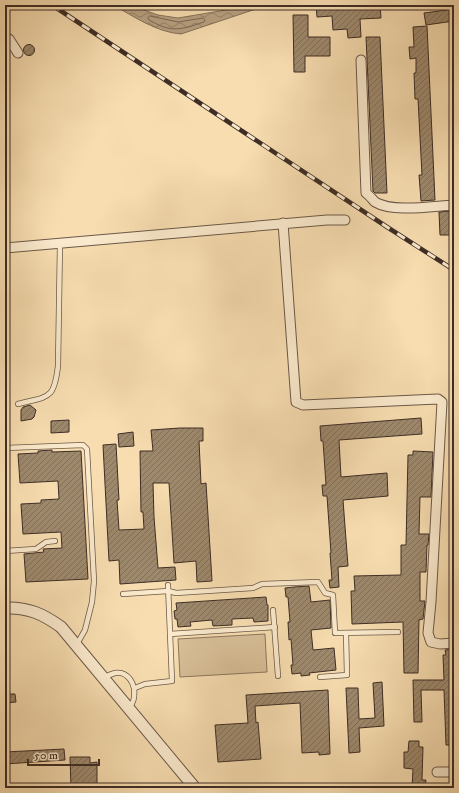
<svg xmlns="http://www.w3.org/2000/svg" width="459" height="793" viewBox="0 0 459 793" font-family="'IM FELL DW Pica',serif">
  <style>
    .pitch { fill: #d8bf98; stroke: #8b765e }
    .water { fill: url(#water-waves); stroke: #87735c }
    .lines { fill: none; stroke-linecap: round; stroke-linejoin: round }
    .shore { stroke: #7b6753; stroke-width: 1 }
    .building { fill: url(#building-hatch); stroke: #3e2d25 }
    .service-casing { stroke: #6c5948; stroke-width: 6 }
    .minor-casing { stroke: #6c5948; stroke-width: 11 }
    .tertiary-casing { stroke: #6c5948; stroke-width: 13 }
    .service { stroke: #fae9cc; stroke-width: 4.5 }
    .minor { stroke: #fae9cc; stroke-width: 9 }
    .tertiary { stroke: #fae9cc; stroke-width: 11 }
    .rail-casing { stroke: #3e2d25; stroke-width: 4.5 }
    .rail { stroke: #fae9cc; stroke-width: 3; stroke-dasharray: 9; stroke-linecap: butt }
  </style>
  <defs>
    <pattern id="water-waves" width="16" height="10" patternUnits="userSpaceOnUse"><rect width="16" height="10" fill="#b8a181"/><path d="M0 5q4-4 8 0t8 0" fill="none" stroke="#978469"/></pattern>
    <pattern id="building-hatch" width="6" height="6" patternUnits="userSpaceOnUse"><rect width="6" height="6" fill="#9e896d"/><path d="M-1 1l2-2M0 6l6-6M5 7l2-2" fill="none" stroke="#827059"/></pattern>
  </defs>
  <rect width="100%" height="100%" fill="#f7ddb0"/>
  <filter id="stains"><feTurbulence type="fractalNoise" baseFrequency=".005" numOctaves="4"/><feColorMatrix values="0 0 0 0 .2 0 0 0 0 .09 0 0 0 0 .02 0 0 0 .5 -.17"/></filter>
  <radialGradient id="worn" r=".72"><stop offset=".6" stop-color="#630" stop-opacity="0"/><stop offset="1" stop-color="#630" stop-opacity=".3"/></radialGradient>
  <path class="pitch" d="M265,634L267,672L180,677L178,639Z"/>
  <path class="water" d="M113,5H134L144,10L158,15L178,18L226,10L240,5H268L181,34C156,32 135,17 113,5Z"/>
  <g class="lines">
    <path class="shore" d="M150,16L178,22L203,18L205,20L204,22C180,30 172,33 149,20L148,18Z"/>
  </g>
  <g class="building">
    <path d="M316,5H359V7L380,5L381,18L360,19L361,37L348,38L347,29L333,30L332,16L317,17Z"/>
    <path d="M454,9V21L426,25L424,13Z"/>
    <path d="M293,15H308V37H330V56H305V72H294Z"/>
    <path d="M427,26L435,200L421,201L419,175H422L418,99H415L414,73H416V58L410,59L409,47H414L413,27Z"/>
    <path d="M366,37H380L387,193H375L373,191Z"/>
    <circle cx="29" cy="50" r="5.5"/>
    <path d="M450,211V235H440L439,212Z"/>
    <path d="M30,405L36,410L34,417L32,419L21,421V410L23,407Z"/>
    <path d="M421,418L422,434L339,440L341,477L387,473L388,496L343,500L348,566L338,567L339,587L330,588L329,580H332L330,553H331L327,496H323L322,485H326L323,441H321L320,426Z"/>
    <path d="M69,420V432L51,433V421Z"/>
    <path d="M180,428H203V441H199L201,484L206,483L212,581L197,582L196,561L174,563L169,483H153L154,517L158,568L175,567L176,580L120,584L119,560L109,561L103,445L116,444L119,500H117L119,530L144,529L143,512H141L140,451H153L151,430Z"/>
    <path d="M133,432L134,446L119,447L118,434Z"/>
    <path d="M52,450V452L81,451L88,579L26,582L24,554L44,552L43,549L62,548L61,532L23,534L21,504L41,503V500L59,499L58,481L20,483L18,454L38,453V451Z"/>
    <path d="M413,451L433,452L431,497H420L419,534H429L428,545H427L426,572H420V601H425L423,619L419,620L418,673H404L403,622L352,624L351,591H355L354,576L401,575V545H406L408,455H413Z"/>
    <path d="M309,586L311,602L330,600L331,628L311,630L313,650L334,648L336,670L309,673L310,675L301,676V673L292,674L291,665H293L291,639L289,640L288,622H290L288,597H286L285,588L294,587Z"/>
    <path d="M266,597L267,605H268V621L254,622L253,618L232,619V625L213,626L212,620L190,622L191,626L178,627L177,619H175L174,611L177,610L176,603Z"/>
    <path d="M454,649V745H446L444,690H421L422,722H414L413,680H444L443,655H446L445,650Z"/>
    <path d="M382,682L384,726L359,728L360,752L349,753L346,688H358L359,719L375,718L373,683Z"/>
    <path d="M328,690L330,754L319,755V752L302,753L300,703L255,706L256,723L258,722L261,759L218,762L215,725L248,723L246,695Z"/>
    <path d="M5,694H15L16,702L5,703Z"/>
    <path d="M409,741H419V747H423L422,780H426L425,788H412L413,769L404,768V752H408Z"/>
    <path d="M64,749L65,760L5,764V752Z"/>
    <path d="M70,757H90V763L97,762V788H71Z"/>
  </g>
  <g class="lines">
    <defs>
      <g id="service">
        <path d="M18,404C49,396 54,400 58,366L60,243"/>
        <path d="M5,448L83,445L87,449L94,581L92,602L85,630L77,644"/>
        <path d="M5,551L36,549L46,542L55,541"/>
        <path d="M123,594L168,591L176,593L253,588L262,584L318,582L325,593L333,595L335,633L398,632"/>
        <path d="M273,610L278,676"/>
        <path d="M170,634L275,627"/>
        <path d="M320,677L347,675L346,633"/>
        <path d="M103,678C107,676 111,674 115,673C128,671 136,684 134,697C134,701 131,705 129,709"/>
        <path d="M135,688L145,684L172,681L168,585"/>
      </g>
      <g id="minor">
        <path d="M5,38L9,39L18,53"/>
        <path d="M361,60L366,193C369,195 372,199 375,202C393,213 433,206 454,205"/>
        <path d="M283,223L296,402L303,405L438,399L442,402L431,602L428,633L431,642L440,644L454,643"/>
        <path d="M5,248L327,220H345"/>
        <path d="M437,772H454"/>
      </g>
      <path id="tertiary" d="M5,608C28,607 43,614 61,627L195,788"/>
    </defs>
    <use href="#service" class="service-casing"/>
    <use href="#minor" class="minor-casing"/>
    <use href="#tertiary" class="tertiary-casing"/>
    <use href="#service" class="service"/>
    <use href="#minor" class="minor"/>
    <use href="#tertiary" class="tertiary"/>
    <defs>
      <path id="rail" d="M52,5L387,227L454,270"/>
    </defs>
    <use href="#rail" class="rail-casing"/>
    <use href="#rail" class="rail"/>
  </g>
  <rect width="459" height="793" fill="none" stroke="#f7ddb0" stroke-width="20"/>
  <rect x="6" y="6" width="447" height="781" fill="none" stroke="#3e2d25" stroke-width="2"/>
  <rect x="10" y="10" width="439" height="773" fill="none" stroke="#3e2d25"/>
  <path d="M28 759v6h71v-6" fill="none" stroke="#3e2d25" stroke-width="2"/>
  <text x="34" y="759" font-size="12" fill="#3e2d25" stroke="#fae9cc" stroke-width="3" paint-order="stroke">50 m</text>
  <rect width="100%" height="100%" filter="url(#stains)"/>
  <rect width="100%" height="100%" fill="url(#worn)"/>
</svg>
